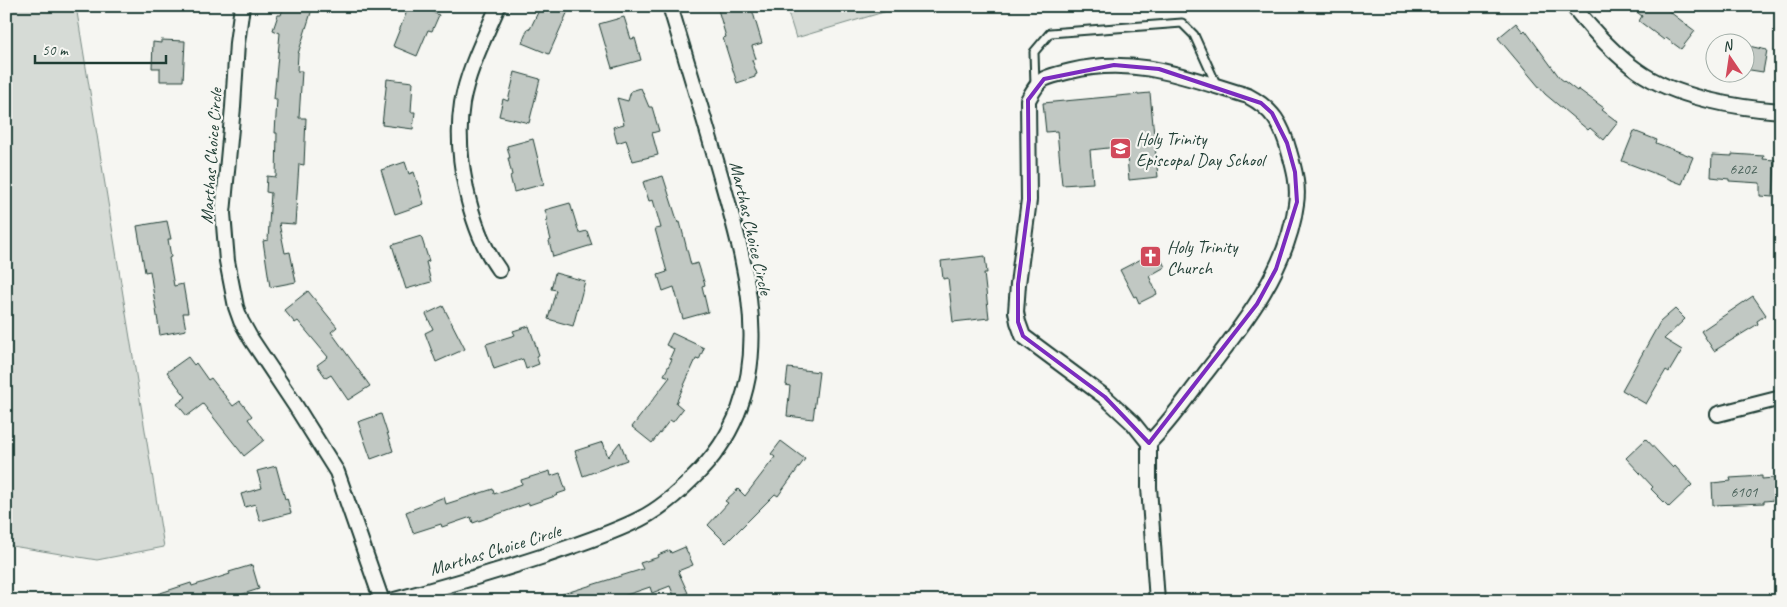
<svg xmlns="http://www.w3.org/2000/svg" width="1787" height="607" viewBox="0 0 1787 607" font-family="Caveat,sans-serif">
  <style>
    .green { fill: #d6dbd6; stroke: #7a8c85 }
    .building { fill: #c1c8c3; stroke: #1f3d34 }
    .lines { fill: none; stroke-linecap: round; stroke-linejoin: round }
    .service-casing { stroke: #1f3d34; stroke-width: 11 }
    .minor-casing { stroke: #1f3d34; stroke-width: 18 }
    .service { stroke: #f6f6f2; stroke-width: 7 }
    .minor { stroke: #f6f6f2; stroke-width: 14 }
    .marked { fill: none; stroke: #7b2cbf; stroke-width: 4; stroke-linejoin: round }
    .labels { text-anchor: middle; stroke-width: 4.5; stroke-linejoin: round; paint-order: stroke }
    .number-label { font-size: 15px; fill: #486058 }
    .poi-label { font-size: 18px; fill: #1f3d34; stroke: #f6f6f2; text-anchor: start }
    .street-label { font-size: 18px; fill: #1f3d34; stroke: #f6f6f2 }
  </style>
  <rect width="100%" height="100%" fill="#f6f6f2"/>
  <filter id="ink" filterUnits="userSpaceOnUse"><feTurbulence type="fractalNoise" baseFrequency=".02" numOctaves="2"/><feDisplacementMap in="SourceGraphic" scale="10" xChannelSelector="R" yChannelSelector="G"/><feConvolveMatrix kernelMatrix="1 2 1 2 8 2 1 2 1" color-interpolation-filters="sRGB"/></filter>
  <g filter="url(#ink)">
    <g class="green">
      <path d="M6,6H76L164,547L97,560L6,545Z"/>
      <path d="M786,6H904L796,38Z"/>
    </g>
    <g class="building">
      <path d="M284,6H313L298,54L297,71H302L299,118H306L304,165L299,164L295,224L279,223L285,253L290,252L296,282L270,287L263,241L268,240L271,193L266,192L267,176L276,177L277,133H275L277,99H274L280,33L273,30L278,15H281Z"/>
      <path d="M409,6H418L439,15L432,31L428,30L417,56L393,46Z"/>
      <path d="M541,6H556L568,11L549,54L522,43L528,28L530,29Z"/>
      <path d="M717,6H751L762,43L752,46L756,59L752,60L757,74L755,75V77L737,83L723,38L726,37Z"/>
      <path d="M1629,6H1662L1695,31L1681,49L1666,38L1664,40L1639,21L1642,16Z"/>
      <path d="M624,17L631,39L635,38L641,60L612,68L599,24Z"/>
      <path d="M1516,23L1523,32L1525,30L1560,78L1577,91L1578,89L1604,108L1602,110L1618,122L1604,140L1590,128L1588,130L1545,94L1498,38Z"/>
      <path d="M161,40L185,41L183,81H160V68H152L153,42L161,43Z"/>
      <path d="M1744,45L1767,50L1763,72L1744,69Z"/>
      <path d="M515,72L540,79L529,123L499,116L503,99L508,101Z"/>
      <path d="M387,79L413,82L411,112H415L413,129L382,125Z"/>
      <path d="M641,88L649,107H652L659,131L652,133L658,155L633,161L626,140L617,143L613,127L624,124L617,98L628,101L631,91Z"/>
      <path d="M1150,93L1158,177L1129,180L1126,146L1090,150L1093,183L1062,185L1057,131L1046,132L1043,103Z"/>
      <path d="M1634,131L1657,140L1656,143L1693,157L1682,184L1622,161Z"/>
      <path d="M533,139L544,184L514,192L510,176L512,175L508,158H510L507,146Z"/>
      <path d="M1732,154L1764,156L1763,159L1775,160L1773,197L1760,196V183L1729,181V179L1711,177L1712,155L1732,156Z"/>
      <path d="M405,162L409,174L414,172L424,204L395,214L381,170Z"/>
      <path d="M663,176L678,223L680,222L691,265L698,263L705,285L702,286L708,312L683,319L674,287L663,291L658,275L667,272L655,229L661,228L653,200L649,201L643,182Z"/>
      <path d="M570,203L579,233L587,231L592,245L553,257L549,241L551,240L546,221H548L545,210Z"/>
      <path d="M167,221L171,239H168L171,257L169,258L174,286L183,284L188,313H183L186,330L160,335L150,271L145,272L137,226Z"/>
      <path d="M421,236L429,261L426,262L431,282L406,289L392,245Z"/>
      <path d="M1158,253L1165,267L1149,276L1157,294L1139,303L1136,296L1134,297L1120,270L1151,254L1152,255Z"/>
      <path d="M985,256L987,273H984L989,318L953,322L948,278L943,279L941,261Z"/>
      <path d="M555,273L585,281L573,326L548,319L556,290L551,289Z"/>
      <path d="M308,291L337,327L331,332L370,386L348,400L331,375L326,378L317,365L328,357L298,321L295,323L284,310Z"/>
      <path d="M1753,296L1766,315L1757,321L1758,324L1714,351L1701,331Z"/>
      <path d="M443,306L465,349L436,362L425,333L433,329L426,314Z"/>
      <path d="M1675,309L1685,319L1664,339L1682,350L1669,372L1666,370L1646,404L1622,390L1660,322Z"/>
      <path d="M529,326L539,355L536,356L539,364L526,369L523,359L494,369L486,344L515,335L513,331Z"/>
      <path d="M672,333L704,348L699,360L696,359L676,403L683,409L673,422L670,420L652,443L632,427L670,377L664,375L672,359L670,358L674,349L666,345Z"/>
      <path d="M188,357L194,365L196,363L208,380L211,378L233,406L240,401L252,416L248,419L264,440L244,456L203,404L187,416L177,404L186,397L167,372Z"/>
      <path d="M788,368L819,372L813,419L787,416L790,386L786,385Z"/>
      <path d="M381,414L393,451L371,459L358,422Z"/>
      <path d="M1646,439L1673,468L1675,466L1692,485L1669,507L1651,489L1653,487L1626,458Z"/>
      <path d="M781,441L805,459L778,496L775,494L726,543L708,525L728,503L725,501L738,489L745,496L775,457L771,454Z"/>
      <path d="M603,442L608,457L620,442L627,460L583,476L575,451Z"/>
      <path d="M276,466L285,499L287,498L291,513L260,521L255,504L245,507L241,494L262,488L257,471Z"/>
      <path d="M550,471L551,476L560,473L566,491L557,494L558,495L529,505V503L473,523L471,517L442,527L441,524L413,533L406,512L444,497L446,504L493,489L494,494L522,484L521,480Z"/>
      <path d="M1762,476V479L1774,478L1775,500L1764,501V503L1713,505L1712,483L1731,481L1730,478Z"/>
      <path d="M685,547L693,565L678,571L688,593L675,598L670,586L652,593L650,587L609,601H551L550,598L643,569L640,563L659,557L658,555L670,550L671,553Z"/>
      <path d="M252,565L259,589L221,601H146L145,598L191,583L192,586L230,574L229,572Z"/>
    </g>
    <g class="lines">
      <defs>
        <path id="service" d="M1035,85L1034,52L1050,33L1182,23L1194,35L1217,86"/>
        <g id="minor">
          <path d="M242,6L237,43L233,107L223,213L227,261L236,307L241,321L251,339L295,405L337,472L382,601"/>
          <path d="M498,6C485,37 468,69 462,103C454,153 469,229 499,270"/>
          <path d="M1573,6C1592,30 1614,54 1638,71C1674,97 1737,108 1781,111"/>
          <path d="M1718,414L1781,398"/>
          <path d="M1149,443C1170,422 1186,398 1204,375C1243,325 1288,269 1296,204C1299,186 1294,168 1289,151C1282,125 1273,109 1248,96C1188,78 1134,55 1071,71C1063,73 1052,75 1044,79C1037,83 1032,93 1028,100L1029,200L1018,284L1016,312L1018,322L1023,336L1105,397L1133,423L1149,443V487L1157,601"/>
          <path d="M391,601C443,587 495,572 547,555C578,544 611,534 640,519C660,509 677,494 693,478C783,391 750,279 720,174C704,118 687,62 670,6"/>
        </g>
      </defs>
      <use href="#service" class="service-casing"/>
      <use href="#minor" class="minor-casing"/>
      <use href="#service" class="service"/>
      <use href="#minor" class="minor"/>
    </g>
  </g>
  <path class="marked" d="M1114,65L1159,69L1261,103L1272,113L1287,143L1295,172L1297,202L1276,269L1257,304L1149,443L1105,397L1023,336L1018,322V284L1029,200L1028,100L1044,79Z"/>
  <defs>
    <symbol id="school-square" viewBox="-11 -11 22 22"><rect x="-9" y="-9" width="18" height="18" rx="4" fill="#d1495b" stroke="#f6f6f2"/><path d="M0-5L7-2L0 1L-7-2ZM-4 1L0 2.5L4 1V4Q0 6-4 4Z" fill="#fff"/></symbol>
    <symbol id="church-square" viewBox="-11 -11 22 22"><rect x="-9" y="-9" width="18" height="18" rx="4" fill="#d1495b" stroke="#f6f6f2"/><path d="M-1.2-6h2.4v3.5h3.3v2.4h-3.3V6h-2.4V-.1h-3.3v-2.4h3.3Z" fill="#fff"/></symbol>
  </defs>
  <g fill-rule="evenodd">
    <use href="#school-square" x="1108" y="136" width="25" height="25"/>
    <use href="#church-square" x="1138" y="244" width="25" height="25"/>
  </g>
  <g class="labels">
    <g class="number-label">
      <text x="1743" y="174">6202</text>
      <text x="1744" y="497">6101</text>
    </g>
    <g class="poi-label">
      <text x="1136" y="145">Holy Trinity<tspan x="1136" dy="21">Episcopal Day School</tspan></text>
      <text x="1167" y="253">Holy Trinity<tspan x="1167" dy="21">Church</tspan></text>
    </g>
    <g class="street-label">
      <text transform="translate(211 156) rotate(-86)" y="6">Marthas Choice Circle</text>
      <text transform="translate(751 228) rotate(77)" y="6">Marthas Choice Circle</text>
      <text transform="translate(495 550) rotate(-17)" y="6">Marthas Choice Circle</text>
    </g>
  </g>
  <rect width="1787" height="607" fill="none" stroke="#f6f6f2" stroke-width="25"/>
  <rect x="12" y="12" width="1762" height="582" fill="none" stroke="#1f3d34" stroke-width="2" filter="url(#ink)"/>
  <g transform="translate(1730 58) rotate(347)"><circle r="24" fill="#f6f6f2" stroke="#a0aca6"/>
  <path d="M0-4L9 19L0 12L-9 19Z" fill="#d1495b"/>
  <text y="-8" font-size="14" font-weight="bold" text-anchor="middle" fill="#1f3d34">N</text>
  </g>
  <path d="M35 55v8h131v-8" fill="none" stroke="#1f3d34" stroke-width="2.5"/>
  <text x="42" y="55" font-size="15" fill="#1f3d34" stroke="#f6f6f2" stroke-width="4" paint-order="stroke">50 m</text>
</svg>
